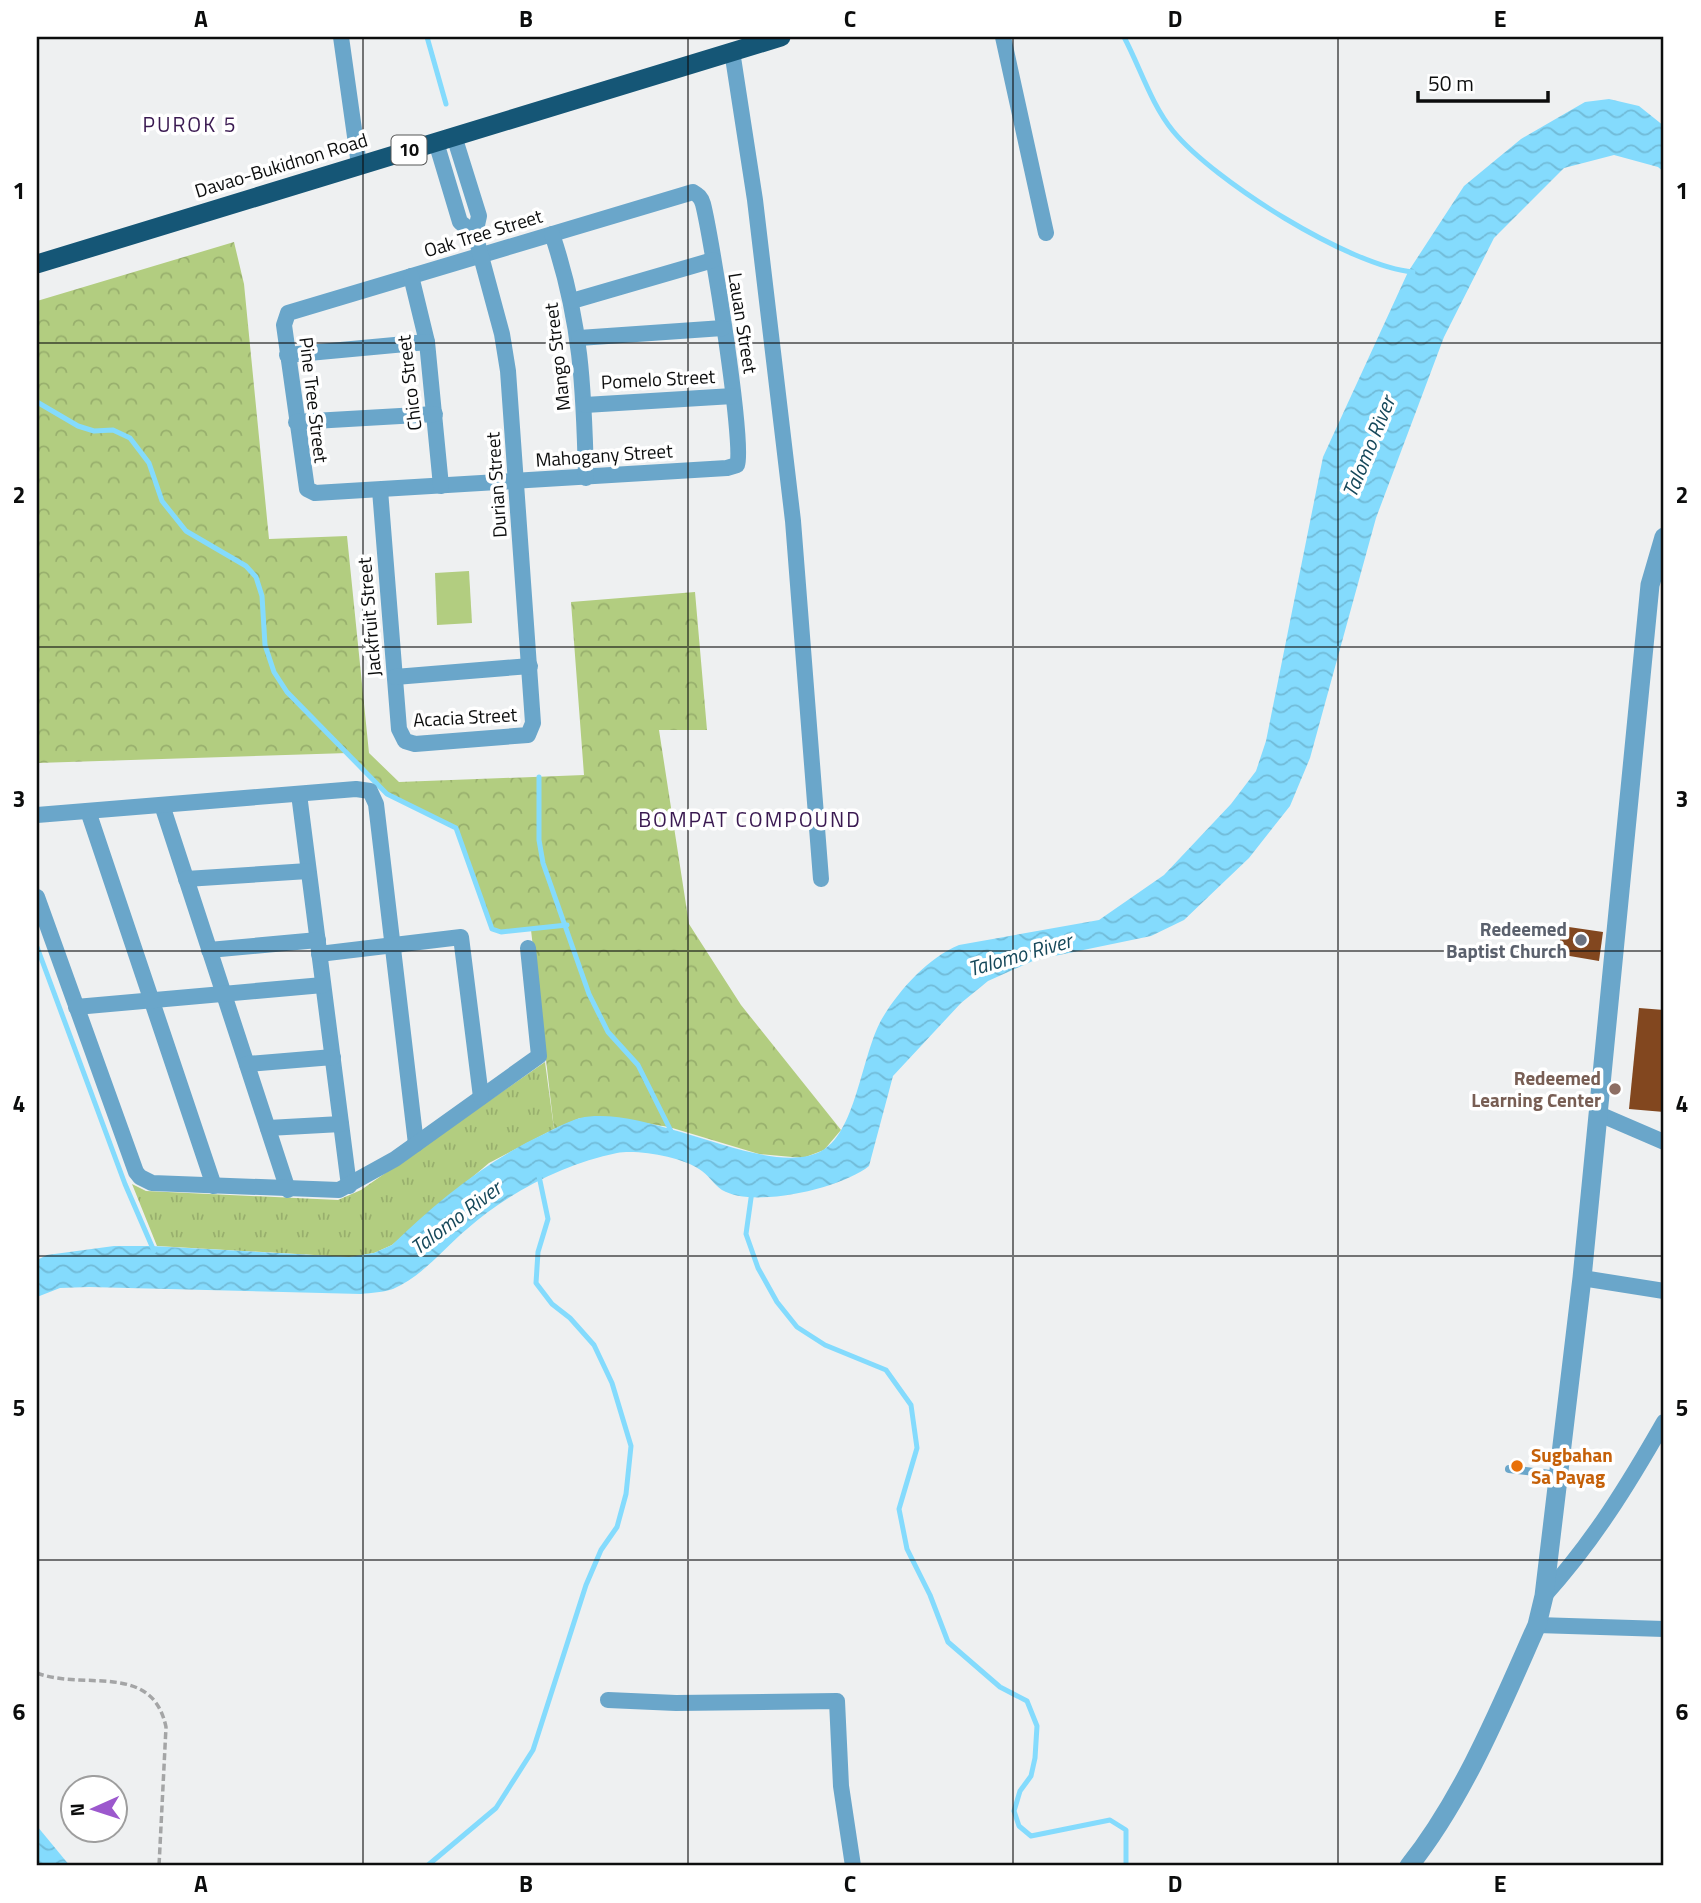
<svg xmlns="http://www.w3.org/2000/svg" width="1701" height="1903" viewBox="0 0 1701 1903" font-family="'Titillium Web',sans-serif">
  <style>
    .grass { fill: url(#grass-tufts) }
    .forest { fill: url(#forest-crowns) }
    .garden { fill: #b2cd80 }
    .water { fill: url(#water-waves) }
    .lines { fill: none; stroke-linecap: round; stroke-linejoin: round }
    .stream { stroke: #84dbfd; stroke-width: 5 }
    .building { fill: #82471f }
    .path { stroke: #a4a5a6; stroke-width: 3.5; stroke-dasharray: 7 3.5; stroke-linecap: butt }
    .service { stroke: #6aa6ca; stroke-width: 8 }
    .minor { stroke: #6aa6ca; stroke-width: 16 }
    .tertiary { stroke: #6aa6ca; stroke-width: 19 }
    .trunk { stroke: #155676; stroke-width: 19 }
    .grid { fill: none; stroke: #0c0d0d; stroke-width: 2; stroke-opacity: 0.55 }
    .worship-dot { fill: #6b7280; stroke: #fff; stroke-width: 2.5 }
    .education-dot { fill: #8d6e63; stroke: #fff; stroke-width: 2.5 }
    .food-dot { fill: #e8710a; stroke: #fff; stroke-width: 2.5 }
    .labels { text-anchor: middle; stroke-width: 7; stroke-linejoin: round; paint-order: stroke }
    .shield { fill: #fff; stroke: #555656; stroke-width: 2 }
    .shield-label { font-size: 18px; font-weight: bold; fill: #0c0d0d }
    .street-label { font-size: 19px; fill: #0c0d0d; stroke: #fff }
    .worship-label { font-size: 19px; font-weight: bold; fill: #5b616d; stroke: #fff; text-anchor: end }
    .education-label { font-size: 19px; font-weight: bold; fill: #785e54; stroke: #fff; text-anchor: end }
    .food-label { font-size: 19px; font-weight: bold; fill: #c56008; stroke: #fff; text-anchor: start }
    .neighbourhood-label { font-size: 21px; letter-spacing: 2px; fill: #3a1951; stroke: #fff }
    .water-label { font-size: 21px; font-style: italic; fill: #16485a; stroke: #fff }
    .neatline { fill: none; stroke: #0c0d0d; stroke-width: 2.5 }
    .grid-label { font-size: 23px; text-anchor: middle; font-weight: bold; fill: #0c0d0d }
  </style>
  <defs>
    <pattern id="grass-tufts" width="24" height="20" patternUnits="userSpaceOnUse" patternTransform="scale(1.75)"><rect width="24" height="20" fill="#b2cd80"/><path d="M3 7l-1-3M5 7V3M7 7l1-3M15 17l-1-3M17 17v-4M19 17l1-3" fill="none" stroke="#98af6d"/></pattern>
    <pattern id="forest-crowns" width="20" height="18" patternUnits="userSpaceOnUse" patternTransform="scale(1.75)"><rect width="20" height="18" fill="#b2cd80"/><path d="M2 6a3 3 0 1 1 6 0M12 15a3 3 0 1 1 6 0" fill="none" stroke="#98af6d"/></pattern>
    <pattern id="water-waves" width="16" height="10" patternUnits="userSpaceOnUse" patternTransform="scale(1.75)"><rect width="16" height="10" fill="#84dbfd"/><path d="M0 5q4-4 8 0t8 0" fill="none" stroke="#71bbd8"/></pattern>
  </defs>
  <rect width="100%" height="100%" fill="#eef0f1"/>
  <path class="grass" d="M545,1062L554,1129L489,1163L392,1245L374,1253L349,1257L157,1246L132,1184L146,1191L338,1200L361,1190Z"/>
  <path class="forest" d="M234,242L244,284L269,539L347,536L369,753L399,782L584,775L571,602L695,592L707,730H659L689,924L741,1005L841,1130L824,1150L803,1158L759,1154L669,1127L614,1118H580L554,1129L531,930L501,932L492,929L456,828L387,794L348,753L37,763V301Z"/>
  <path class="garden" d="M469,571L472,623L437,625L435,573Z"/>
  <g class="water">
    <path d="M1609,99L1639,106L1664,126V172L1658,167L1614,155L1564,168L1494,238L1444,337L1376,518L1310,758L1290,806L1249,858L1184,920L1151,936L1035,960L988,981L961,1003L893,1076L869,1166C842,1188 754,1209 722,1190C714,1185 708,1174 699,1169C682,1157 637,1149 617,1153C563,1164 508,1193 467,1229C443,1249 423,1276 393,1289C384,1292 371,1293 361,1294L89,1287L60,1288L37,1297V1260L47,1255L114,1246H151L349,1257L374,1253L392,1245C438,1200 488,1160 546,1133C556,1128 569,1121 580,1118C650,1103 770,1182 823,1150C857,1130 862,1051 883,1017C900,989 929,957 959,945L1099,920L1164,875L1231,804L1256,771L1266,741L1323,457L1408,272L1464,186L1521,139L1585,102Z"/>
    <path d="M37,1826L70,1866H37Z"/>
  </g>
  <g class="lines">
    <g class="stream">
      <path d="M427,37L446,104"/>
      <path d="M1124,37C1140,67 1151,104 1173,131C1214,181 1349,266 1413,272"/>
      <path d="M37,402L78,426L94,431L113,430L130,438L149,463L162,501L186,531L246,566L256,577L262,596L265,645L274,672L287,692L387,794L456,828L492,929L501,932L567,925"/>
      <path d="M539,777V840L543,863L589,994L608,1032L638,1065L671,1131"/>
      <path d="M37,947L125,1184L154,1251"/>
      <path d="M752,1191L746,1234L758,1268L777,1302L797,1327L825,1345L886,1370L911,1405L917,1448L899,1509L907,1549L930,1595L948,1642L1000,1687L1027,1701L1037,1726L1035,1758L1031,1776L1020,1791L1014,1811L1019,1826L1031,1836L1110,1820L1126,1830V1866"/>
      <path d="M427,1866L496,1808L533,1750L586,1585L601,1550L617,1527L626,1494L631,1446L612,1383L594,1345L570,1318L552,1304L536,1283L538,1252L548,1219L539,1176"/>
    </g>
  </g>
  <g class="building">
    <path d="M1562,926L1603,932L1599,961L1558,954Z"/>
    <path d="M1639,1008L1664,1010V1112L1629,1109Z"/>
  </g>
  <g class="lines">
    <path class="path" d="M37,1673C84,1691 152,1661 166,1727L159,1866"/>
    <path class="service" d="M1509,1469L1558,1475"/>
    <g class="minor">
      <path d="M341,37L359,165"/>
      <path d="M1003,37L1046,233"/>
      <path d="M732,51L755,200L793,521L821,879"/>
      <path d="M436,142L460,222L475,234"/>
      <path d="M693,192C698,195 701,197 703,204C711,235 745,445 737,465L727,468L315,493L307,489L284,325L288,313Z"/>
      <path d="M552,234C581,320 584,388 586,478"/>
      <path d="M411,276L427,342L441,486"/>
      <path d="M572,301L713,260"/>
      <path d="M579,338L723,328"/>
      <path d="M287,355L427,342"/>
      <path d="M585,405L733,396"/>
      <path d="M296,422L435,414"/>
      <path d="M380,490L399,729L405,741L415,744L528,735L533,723L508,371L502,334L475,234L479,216L454,136"/>
      <path d="M395,677L530,666"/>
      <path d="M299,794L349,1186"/>
      <path d="M162,805L288,1190"/>
      <path d="M88,811L214,1186"/>
      <path d="M37,815L356,789L370,791L376,804L416,1144"/>
      <path d="M186,879L308,871"/>
      <path d="M37,897L136,1172L140,1177L152,1183L339,1190L395,1159L539,1056L528,948"/>
      <path d="M209,950L318,940"/>
      <path d="M319,954L461,937L481,1097"/>
      <path d="M76,1007L323,985"/>
      <path d="M247,1064L333,1057"/>
      <path d="M1599,1114L1664,1142"/>
      <path d="M268,1128L341,1124"/>
      <path d="M1582,1278L1664,1291"/>
      <path d="M1544,1596C1593,1542 1628,1485 1664,1422"/>
      <path d="M1537,1625L1664,1629"/>
      <path d="M608,1700L676,1703L837,1701L841,1786L853,1866"/>
    </g>
    <path class="tertiary" d="M1409,1866C1464,1797 1501,1706 1537,1625L1544,1596L1582,1278L1650,585L1664,537"/>
    <path class="trunk" d="M37,264L781,37"/>
  </g>
  <path class="grid" d="M363,37V1866M688,37V1866M1013,37V1866M1338,37V1866M37,343H1664M37,647H1664M37,951H1664M37,1256H1664M37,1560H1664"/>
  <circle class="worship-dot" cx="1581" cy="940" r="7"/>
  <circle class="education-dot" cx="1615" cy="1089" r="7"/>
  <circle class="food-dot" cx="1517" cy="1466" r="7"/>
  <g class="labels">
    <rect class="shield" x="391.5" y="135.5" width="35" height="29" rx="5"/>
    <g class="shield-label">
      <text x="409" y="156">10</text>
    </g>
    <g class="street-label">
      <text transform="translate(281 165) rotate(-17)" y="7">Davao-Bukidnon Road</text>
      <text transform="translate(483 233) rotate(-17)" y="7">Oak Tree Street</text>
      <text transform="translate(743 323) rotate(81)" y="7">Lauan Street</text>
      <text transform="translate(557 357) rotate(-97)" y="7">Mango Street</text>
      <text transform="translate(658 379) rotate(-3)" y="7">Pomelo Street</text>
      <text transform="translate(409 383) rotate(-97)" y="7">Chico Street</text>
      <text transform="translate(314 400) rotate(83)" y="7">Pine Tree Street</text>
      <text transform="translate(604 455) rotate(-4)" y="7">Mahogany Street</text>
      <text transform="translate(496 485) rotate(-94)" y="7">Durian Street</text>
      <text transform="translate(369 617) rotate(-95)" y="7">Jackfruit Street</text>
      <text transform="translate(465 717) rotate(-3)" y="7">Acacia Street</text>
    </g>
    <g class="worship-label">
      <text x="1567" y="936">Redeemed<tspan x="1567" dy="22">Baptist Church</tspan></text>
    </g>
    <g class="education-label">
      <text x="1601" y="1085">Redeemed<tspan x="1601" dy="22">Learning Center</tspan></text>
    </g>
    <g class="food-label">
      <text x="1531" y="1462">Sugbahan<tspan x="1531" dy="22">Sa Payag</tspan></text>
    </g>
    <g class="neighbourhood-label">
      <text x="190" y="132">PUROK 5</text>
      <text x="750" y="827">BOMPAT COMPOUND</text>
    </g>
    <g class="water-label">
      <text transform="translate(1369 447) rotate(-68)" y="7">Talomo River</text>
      <text transform="translate(1020 955) rotate(-16)" y="7">Talomo River</text>
      <text transform="translate(456 1218) rotate(-37)" y="7">Talomo River</text>
    </g>
  </g>
  <rect width="1701" height="1903" fill="none" stroke="#ffffff" stroke-width="77"/>
  <g transform="translate(94 1809) rotate(267)"><circle r="33" fill="#ffffff" stroke="#9e9e9e" stroke-width="2"/>
  <path d="M0-5L12 26L0 18L-12 26Z" fill="#9c58cd"/>
  <text y="-10" font-size="19" font-weight="bold" text-anchor="middle" fill="#0c0d0d">N</text>
  </g>
  <path d="M1418 91v10h130v-10" fill="none" stroke="#0c0d0d" stroke-width="3.5"/>
  <text x="1428" y="91" font-size="21" fill="#0c0d0d" stroke="#ffffff" stroke-width="5" paint-order="stroke">50 m</text>
  <rect x="38" y="38" width="1624" height="1826" class="neatline"/>
  <g class="grid-label">
    <text x="201" y="27">A</text>
    <text x="526" y="27">B</text>
    <text x="850" y="27">C</text>
    <text x="1175" y="27">D</text>
    <text x="1500" y="27">E</text>
    <text x="19" y="199">1</text>
    <text x="1682" y="199">1</text>
    <text x="19" y="503">2</text>
    <text x="1682" y="503">2</text>
    <text x="19" y="807">3</text>
    <text x="1682" y="807">3</text>
    <text x="19" y="1112">4</text>
    <text x="1682" y="1112">4</text>
    <text x="19" y="1416">5</text>
    <text x="1682" y="1416">5</text>
    <text x="19" y="1720">6</text>
    <text x="1682" y="1720">6</text>
    <text x="201" y="1892">A</text>
    <text x="526" y="1892">B</text>
    <text x="850" y="1892">C</text>
    <text x="1175" y="1892">D</text>
    <text x="1500" y="1892">E</text>
  </g>
</svg>
